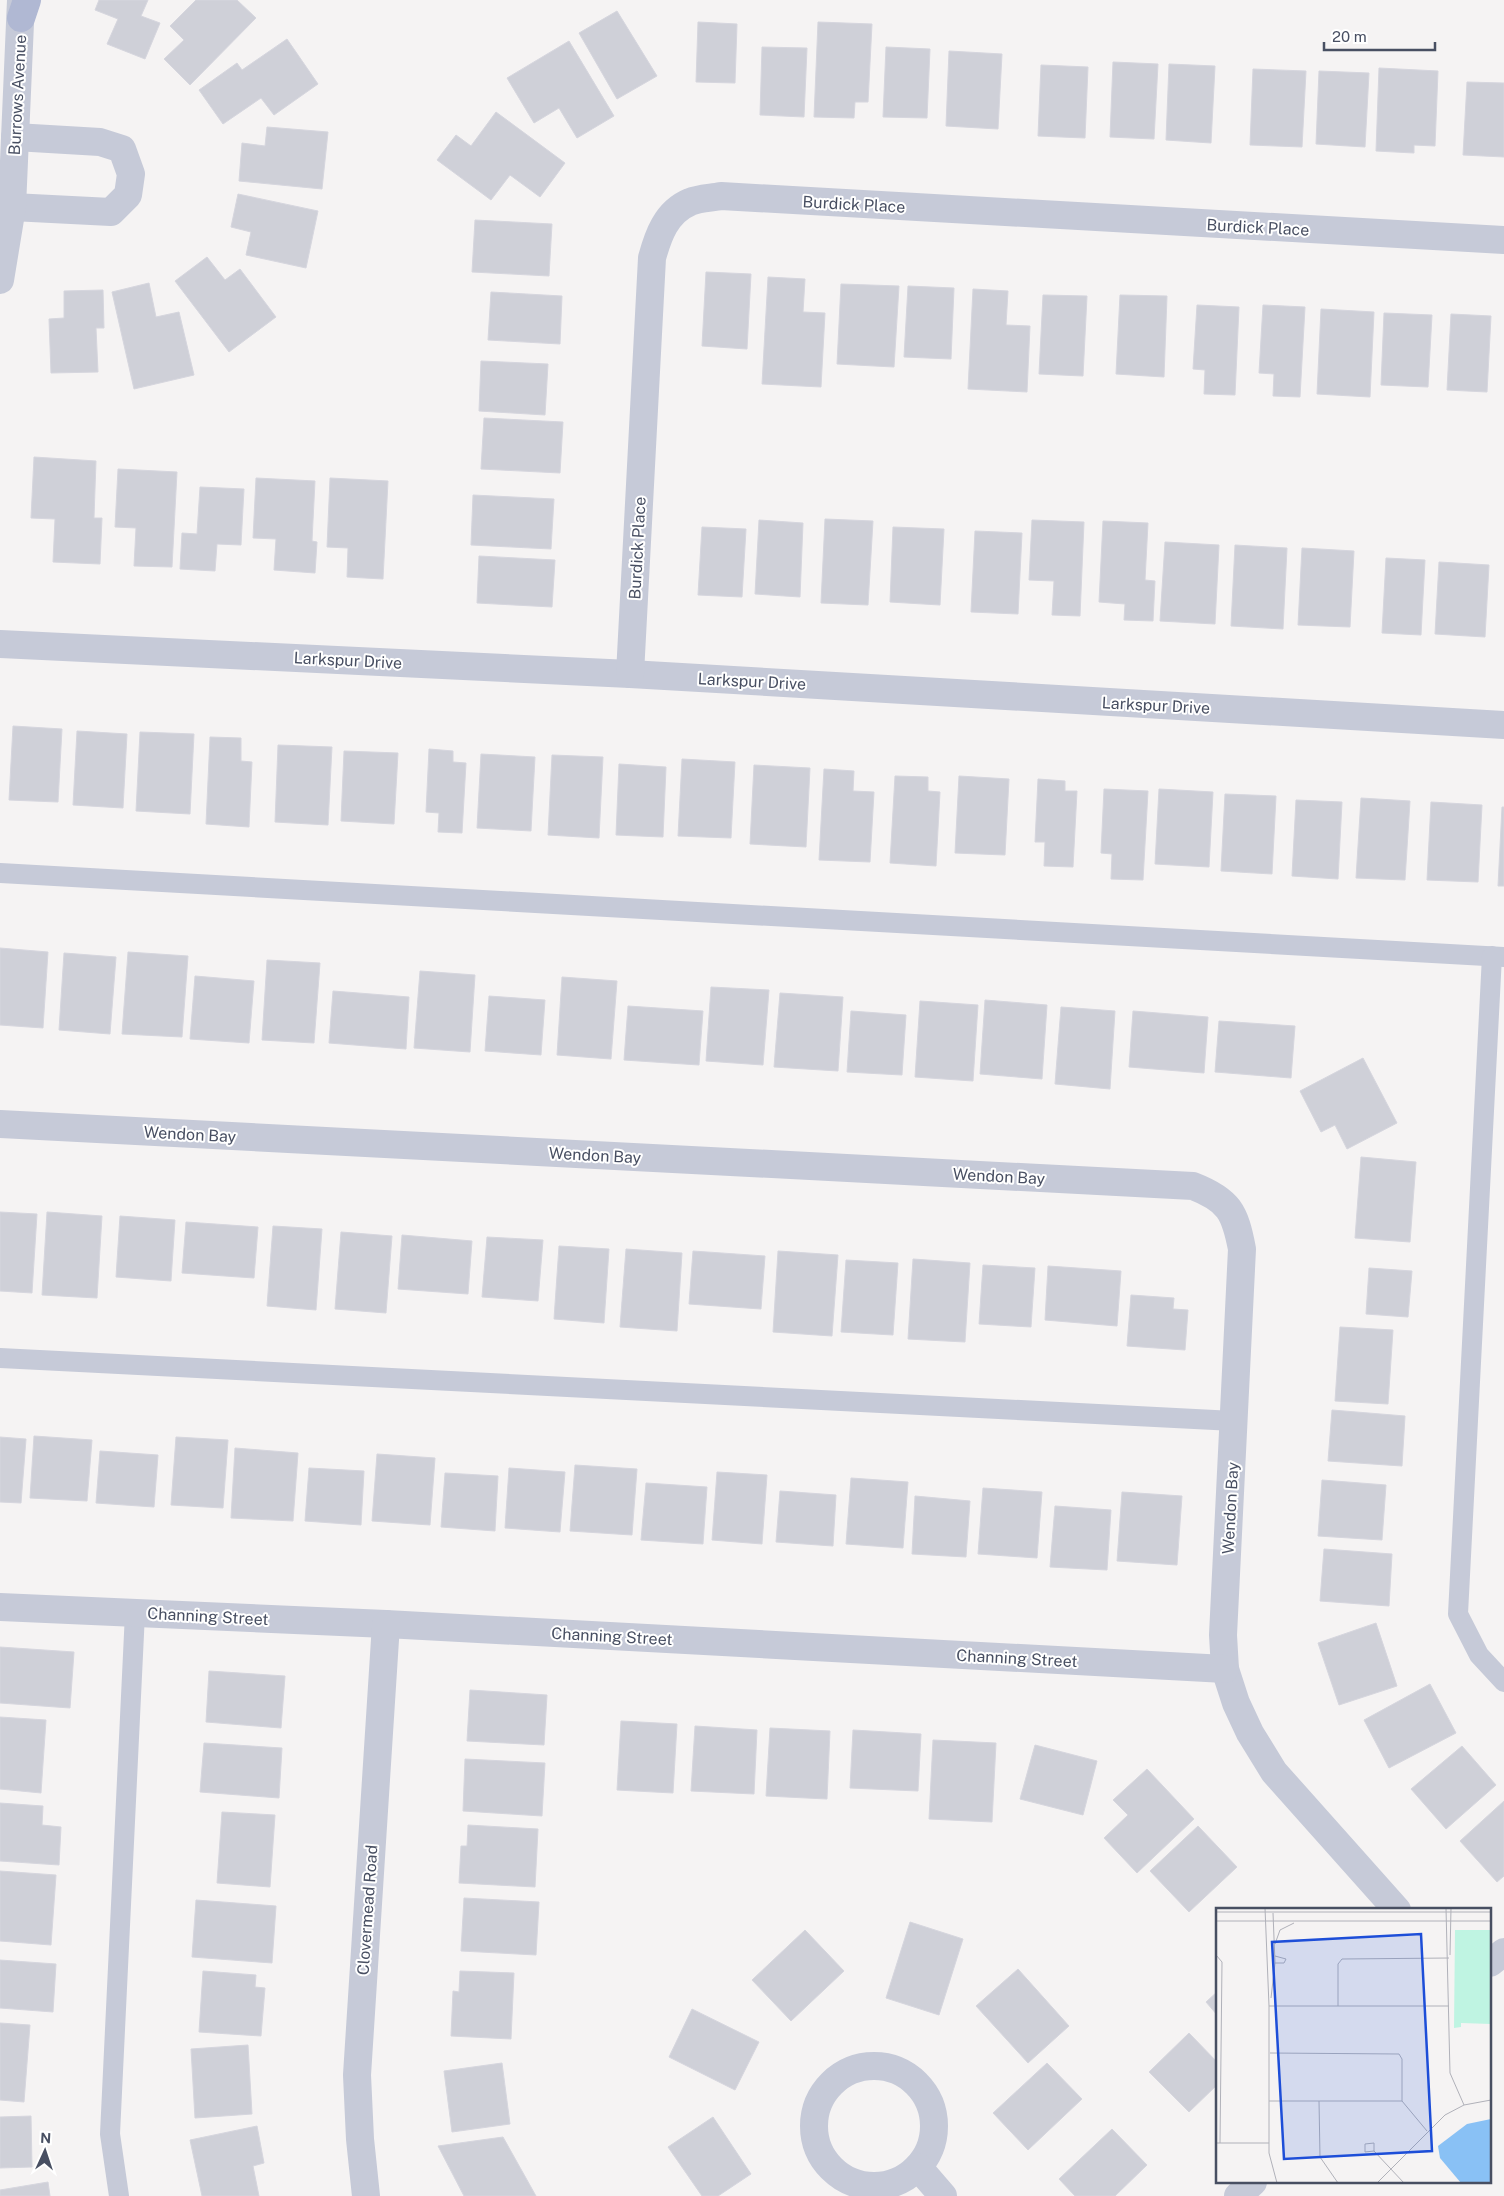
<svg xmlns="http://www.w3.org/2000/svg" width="1504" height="2196" viewBox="0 0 1504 2196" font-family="'Public Sans',sans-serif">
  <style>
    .building { fill: #cfd0d8; stroke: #d6d6de }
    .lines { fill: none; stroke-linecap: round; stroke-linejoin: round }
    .service { stroke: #c6cad8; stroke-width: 20 }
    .minor { stroke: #c6cad8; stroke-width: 28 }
    .tertiary { stroke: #c6cad8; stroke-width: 28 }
    .primary { stroke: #b0b8d3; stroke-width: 28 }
    .labels { text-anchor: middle; stroke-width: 4; stroke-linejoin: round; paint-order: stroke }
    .street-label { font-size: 16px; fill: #484f62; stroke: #fff }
    .inset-road { fill: none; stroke: #b0b1b9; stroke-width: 1 }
    .view { fill: #1d4ed8; fill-opacity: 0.15; stroke: #1d4ed8; stroke-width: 2.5 }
    .inset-edge { fill: none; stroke: #484f62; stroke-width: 2.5 }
  </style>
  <rect width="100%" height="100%" fill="#f5f3f3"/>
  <g class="building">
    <path d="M99,0H148L141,16L160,23L145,59L107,44L118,19L95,10Z"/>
    <path d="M196,0H237L256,18L190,85L164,59L184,40L170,26Z"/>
    <path d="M617,11L657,76L617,99L579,33Z"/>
    <path d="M698,22L737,24L735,83L696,82Z"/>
    <path d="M818,22L872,24L868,102H855L854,118L814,117Z"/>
    <path d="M287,39L318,84L274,115L261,98L223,124L199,90L237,63L242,70Z"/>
    <path d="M569,41L614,116L577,138L559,108L534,123L507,78Z"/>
    <path d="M762,47L807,48L804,117L760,115Z"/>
    <path d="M886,47L930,49L927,118L883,117Z"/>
    <path d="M949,51L1002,54L998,129L946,126Z"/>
    <path d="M1113,62L1158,64L1154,139L1110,137Z"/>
    <path d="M1169,64L1215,66L1211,143L1166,140Z"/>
    <path d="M1041,65L1088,67L1085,138L1038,136Z"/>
    <path d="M1379,68L1438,71L1435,146L1414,145V153L1376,151Z"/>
    <path d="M1253,69L1306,71L1302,147L1250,145Z"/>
    <path d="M1319,71L1369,73L1365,147L1316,144Z"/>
    <path d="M1467,82L1504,83V157L1463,155Z"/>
    <path d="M496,112L565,163L540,197L510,175L491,200L437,160L456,135L471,146Z"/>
    <path d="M267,127L328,132L322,189L239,181L242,143L265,146Z"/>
    <path d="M238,194L318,211L306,268L246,255L251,232L231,227Z"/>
    <path d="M475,220L552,224L549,276L472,272Z"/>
    <path d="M207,257L225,280L240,269L276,317L229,352L175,281Z"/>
    <path d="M706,272L751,274L747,349L702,346Z"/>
    <path d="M768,277L805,279L803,312L825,313L821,387L762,384Z"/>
    <path d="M149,283L156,317L179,312L194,375L134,389L112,292Z"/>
    <path d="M841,284L899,286L894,367L837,364Z"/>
    <path d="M908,286L954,288L951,359L904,357Z"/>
    <path d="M973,289L1008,291L1006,325L1030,326L1027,392L968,389Z"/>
    <path d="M103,290L104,328H96L98,372L51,373L49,319L64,318V291Z"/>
    <path d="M491,292L562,296L560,344L488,340Z"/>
    <path d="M1043,295L1087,296L1083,376L1039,374Z"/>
    <path d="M1120,295L1167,296L1164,377L1116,374Z"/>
    <path d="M1197,305L1239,307L1235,395L1204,394L1205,370L1193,369Z"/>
    <path d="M1263,305L1305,307L1300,397L1273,396L1274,374L1259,373Z"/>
    <path d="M1321,309L1374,312L1370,397L1317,394Z"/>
    <path d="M1384,313L1432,315L1428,387L1381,385Z"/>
    <path d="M1451,314L1491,316L1487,392L1447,390Z"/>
    <path d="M481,361L548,364L545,415L479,411Z"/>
    <path d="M484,418L563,422L560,473L481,469Z"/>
    <path d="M34,457L96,461L94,518H102L100,564L53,562L55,519L31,518Z"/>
    <path d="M118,469L177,472L172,567L134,566L136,528L115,527Z"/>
    <path d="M256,478L315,481L312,541L317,542L315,573L274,570L276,539L253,538Z"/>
    <path d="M330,478L388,481L383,579L347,577L348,548L327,547Z"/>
    <path d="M200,487L244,489L241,545L217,544L215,571L180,569L182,533L197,534Z"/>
    <path d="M473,495L554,499L551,549L471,545Z"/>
    <path d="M825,519L873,521L868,605L821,603Z"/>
    <path d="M759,520L803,523L800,597L755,594Z"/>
    <path d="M1032,520L1084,522L1080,616L1052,615L1054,581L1029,580Z"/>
    <path d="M1103,521L1148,523L1145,580L1155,581L1153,621L1124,620L1125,604L1099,602Z"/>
    <path d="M702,527L746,529L742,597L698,595Z"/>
    <path d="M893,527L944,529L940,605L890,602Z"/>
    <path d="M975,531L1022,533L1018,614L971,612Z"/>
    <path d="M1165,542L1219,545L1215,624L1160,621Z"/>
    <path d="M1235,545L1287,548L1283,629L1231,626Z"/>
    <path d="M1302,548L1354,551L1350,627L1298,625Z"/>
    <path d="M479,556L555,560L552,607L477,603Z"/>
    <path d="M1386,558L1425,560L1421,635L1382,633Z"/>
    <path d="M1439,562L1489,565L1485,637L1435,634Z"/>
    <path d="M13,726L62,729L58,802L9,800Z"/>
    <path d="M77,731L127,734L123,808L73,805Z"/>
    <path d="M140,732L194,734L190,814L136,811Z"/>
    <path d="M210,737L241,738V761L252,762L249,827L206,824Z"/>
    <path d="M278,745L332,747L328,825L275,822Z"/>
    <path d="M429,749L453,751V762L466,763L462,833L438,832L439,813L426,812Z"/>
    <path d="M344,751L398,753L394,824L341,821Z"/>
    <path d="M481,754L535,757L531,831L477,828Z"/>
    <path d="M552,755L603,757L599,838L548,835Z"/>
    <path d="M682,759L735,762L731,838L678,836Z"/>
    <path d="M619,764L666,767L663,837L616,835Z"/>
    <path d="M754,765L810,768L806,847L750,844Z"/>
    <path d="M824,769L854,771L853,791L874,792L870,862L819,860Z"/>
    <path d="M895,776L928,777V791L940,792L936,866L890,863Z"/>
    <path d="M959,776L1009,779L1005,855L955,853Z"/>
    <path d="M1038,779L1065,781V791H1077L1073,867L1044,866L1045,842H1035Z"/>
    <path d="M1104,789L1148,791L1143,880L1111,879L1112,854L1101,853Z"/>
    <path d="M1159,789L1213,792L1209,867L1155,864Z"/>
    <path d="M1225,794L1276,796L1272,874L1221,871Z"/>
    <path d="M1361,798L1410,801L1405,880L1356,878Z"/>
    <path d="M1296,800L1342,802L1338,879L1292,876Z"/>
    <path d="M1431,802L1482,805L1478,882L1427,880Z"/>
    <path d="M1502,807H1504V886H1498Z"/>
    <path d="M0,948L48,952L43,1028L0,1025Z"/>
    <path d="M128,952L188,956L182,1037L122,1034Z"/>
    <path d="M64,953L116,957L110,1034L59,1030Z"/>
    <path d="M267,960L320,963L314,1043L262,1040Z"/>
    <path d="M420,971L475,975L470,1052L414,1048Z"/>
    <path d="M195,976L254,981L249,1043L190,1039Z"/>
    <path d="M562,977L617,981L611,1059L557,1055Z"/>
    <path d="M711,987L769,990L763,1065L706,1061Z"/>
    <path d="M333,991L409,997L406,1049L329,1043Z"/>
    <path d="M780,993L843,997L838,1071L774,1067Z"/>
    <path d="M489,996L545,1000L541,1055L485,1051Z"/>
    <path d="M985,1000L1047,1005L1042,1079L980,1074Z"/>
    <path d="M920,1001L978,1005L973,1081L915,1077Z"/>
    <path d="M628,1006L703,1011L699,1065L624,1060Z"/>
    <path d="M1061,1007L1115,1011L1110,1089L1055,1084Z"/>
    <path d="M851,1011L906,1015L902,1075L847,1072Z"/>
    <path d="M1133,1011L1208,1017L1204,1073L1129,1067Z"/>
    <path d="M1219,1021L1295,1026L1291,1078L1215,1072Z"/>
    <path d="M1363,1058L1397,1123L1347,1149L1335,1125L1321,1132L1300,1091Z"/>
    <path d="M1361,1157L1416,1162L1410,1242L1355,1238Z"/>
    <path d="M0,1212L37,1214L32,1293L0,1291Z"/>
    <path d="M47,1212L102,1216L97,1298L42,1295Z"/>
    <path d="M120,1216L175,1220L171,1281L116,1277Z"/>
    <path d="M186,1222L258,1227L254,1278L182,1273Z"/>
    <path d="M273,1226L322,1229L316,1310L267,1306Z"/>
    <path d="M341,1232L392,1236L386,1313L335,1309Z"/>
    <path d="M402,1235L472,1241L468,1294L398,1289Z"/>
    <path d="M487,1237L543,1240L538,1301L482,1297Z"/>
    <path d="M559,1246L609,1249L604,1323L554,1319Z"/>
    <path d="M626,1249L682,1253L677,1331L620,1327Z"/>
    <path d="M693,1251L765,1256L761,1309L689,1304Z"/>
    <path d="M778,1251L838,1255L832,1336L773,1332Z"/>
    <path d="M913,1259L970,1263L965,1342L908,1339Z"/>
    <path d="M846,1260L898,1263L893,1335L841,1332Z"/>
    <path d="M983,1265L1035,1268L1031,1327L979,1324Z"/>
    <path d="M1048,1266L1121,1271L1117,1326L1045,1320Z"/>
    <path d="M1369,1268L1412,1271L1408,1317L1366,1314Z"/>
    <path d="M1131,1295L1174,1298L1173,1309L1188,1310L1185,1350L1127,1346Z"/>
    <path d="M1340,1327L1393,1330L1388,1404L1335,1401Z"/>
    <path d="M1332,1410L1405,1416L1402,1466L1328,1461Z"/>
    <path d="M34,1436L92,1440L87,1501L30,1498Z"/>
    <path d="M0,1437L26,1439L21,1503L0,1502Z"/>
    <path d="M176,1437L228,1440L223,1508L171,1505Z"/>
    <path d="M235,1448L298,1453L293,1521L231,1518Z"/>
    <path d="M100,1451L158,1455L154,1507L96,1503Z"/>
    <path d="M377,1454L435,1458L430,1525L372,1521Z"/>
    <path d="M575,1465L637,1469L632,1535L570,1531Z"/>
    <path d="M309,1468L364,1471L361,1525L305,1521Z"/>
    <path d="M509,1468L565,1472L560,1532L505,1528Z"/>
    <path d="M717,1472L767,1475L762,1544L712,1540Z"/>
    <path d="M445,1473L498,1476L495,1531L441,1527Z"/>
    <path d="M851,1478L908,1482L903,1548L846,1544Z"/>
    <path d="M1322,1480L1386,1485L1382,1540L1318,1536Z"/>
    <path d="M646,1483L707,1487L703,1544L641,1540Z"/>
    <path d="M983,1488L1042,1492L1037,1558L978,1554Z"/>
    <path d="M780,1491L836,1495L833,1546L776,1542Z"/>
    <path d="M1122,1492L1182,1496L1177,1565L1117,1561Z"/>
    <path d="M915,1496L970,1501L966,1557L912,1554Z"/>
    <path d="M1055,1506L1111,1510L1107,1570L1050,1567Z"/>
    <path d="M1324,1549L1392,1554L1389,1606L1320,1601Z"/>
    <path d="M1376,1623L1397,1686L1339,1705L1318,1643Z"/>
    <path d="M0,1647L74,1652L70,1708L0,1703Z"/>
    <path d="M209,1671L285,1676L281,1728L206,1722Z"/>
    <path d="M1430,1684L1456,1733L1389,1768L1364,1720Z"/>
    <path d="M470,1690L547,1695L544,1745L467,1741Z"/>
    <path d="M0,1717L46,1720L41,1793L0,1789Z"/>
    <path d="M621,1721L677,1724L673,1793L617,1790Z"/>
    <path d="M695,1726L757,1730L754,1794L691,1791Z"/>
    <path d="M770,1728L830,1731L827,1799L766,1796Z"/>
    <path d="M853,1730L921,1734L918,1791L850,1788Z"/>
    <path d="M933,1740L996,1743L992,1822L929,1819Z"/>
    <path d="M204,1743L282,1748L279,1798L200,1792Z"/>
    <path d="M1035,1745L1097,1761L1083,1815L1020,1799Z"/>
    <path d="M1462,1746L1496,1785L1446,1829L1411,1789Z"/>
    <path d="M465,1759L545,1763L542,1816L463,1811Z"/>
    <path d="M1147,1769L1194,1819L1137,1873L1104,1838L1128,1815L1113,1800Z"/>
    <path d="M1504,1801V1876L1497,1882L1460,1841Z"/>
    <path d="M0,1803L43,1806L42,1825L61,1827L59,1865L0,1861Z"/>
    <path d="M222,1812L275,1815L270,1887L217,1883Z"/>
    <path d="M468,1825L538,1829L535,1887L459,1883L461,1846H467Z"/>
    <path d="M1198,1826L1237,1867L1189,1912L1150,1871Z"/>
    <path d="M0,1871L56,1875L51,1945L0,1941Z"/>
    <path d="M464,1898L539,1902L536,1955L461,1951Z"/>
    <path d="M196,1900L276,1906L272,1963L192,1957Z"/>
    <path d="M910,1922L963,1939L939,2015L886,1998Z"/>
    <path d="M805,1930L844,1971L791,2021L752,1980Z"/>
    <path d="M0,1960L56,1964L53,2012L0,2008Z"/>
    <path d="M1018,1969L1069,2026L1028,2063L976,2006Z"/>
    <path d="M203,1971L256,1975L255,1987L265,1988L261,2036L199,2032Z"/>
    <path d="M460,1971L514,1973L511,2039L451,2036L453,1991L459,1992Z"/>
    <path d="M1218,1991V2016L1206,2002Z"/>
    <path d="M692,2009L759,2042L735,2090L669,2057Z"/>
    <path d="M0,2023L30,2025L24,2102L0,2100Z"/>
    <path d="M1189,2033L1218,2063V2084L1189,2112L1149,2072Z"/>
    <path d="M248,2045L252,2114L195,2118L191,2049Z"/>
    <path d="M502,2063L510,2124L452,2132L444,2071Z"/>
    <path d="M1047,2063L1082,2099L1028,2150L993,2113Z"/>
    <path d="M31,2116L32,2167L0,2168V2117Z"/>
    <path d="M713,2117L751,2174L718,2196H702L668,2147Z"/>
    <path d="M257,2126L264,2163L253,2166L259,2196H202L190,2140Z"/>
    <path d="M1112,2129L1147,2165L1115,2196H1075L1059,2179Z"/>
    <path d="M503,2137L536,2196H464L438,2146Z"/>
    <path d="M48,2182L50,2196H0V2190Z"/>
  </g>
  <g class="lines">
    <g class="service">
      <path d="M0,873L1504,957"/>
      <path d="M1492,956L1458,1614L1479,1655L1504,1682"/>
      <path d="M0,1358L1234,1421"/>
      <path d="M119,2196L110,2134L135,1613"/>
    </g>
    <g class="minor">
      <path d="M12,207L111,212L128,195L131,174L122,149L100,142L15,137"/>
      <path d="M0,644L630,674L1504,725"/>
      <path d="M630,674L652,258C658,236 666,212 690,202C699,198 711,198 721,196L1504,240"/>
      <path d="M0,1124L1193,1186C1229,1200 1235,1212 1242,1249L1223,1635L1225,1669L1236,1703L1250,1733L1274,1772L1397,1910"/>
      <path d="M0,1607L386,1624L1225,1669"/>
      <circle cx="874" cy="2126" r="60"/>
      <path d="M918,2167L943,2196"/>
      <path d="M366,2196L360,2139L357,2075L386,1624"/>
    </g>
    <g class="tertiary">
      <path d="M0,280L12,207L21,0"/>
      <path d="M1490,1963L1504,1952"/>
      <path d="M1238,2196L1253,2182"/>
    </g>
    <path class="primary" d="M21,18L27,0"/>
  </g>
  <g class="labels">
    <g class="street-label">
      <text transform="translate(17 95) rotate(-87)" y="6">Burrows Avenue</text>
      <text transform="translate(854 204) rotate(3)" y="6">Burdick Place</text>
      <text transform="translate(1258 227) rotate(3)" y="6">Burdick Place</text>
      <text transform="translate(637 548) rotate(-87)" y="6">Burdick Place</text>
      <text transform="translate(348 660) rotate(3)" y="6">Larkspur Drive</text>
      <text transform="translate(752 681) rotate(3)" y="6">Larkspur Drive</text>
      <text transform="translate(1156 705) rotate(3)" y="6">Larkspur Drive</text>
      <text transform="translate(190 1134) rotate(3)" y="6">Wendon Bay</text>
      <text transform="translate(595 1155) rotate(3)" y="6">Wendon Bay</text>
      <text transform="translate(999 1176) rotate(3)" y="6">Wendon Bay</text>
      <text transform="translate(1230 1508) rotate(-87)" y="6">Wendon Bay</text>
      <text transform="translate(208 1616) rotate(3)" y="6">Channing Street</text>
      <text transform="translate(612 1636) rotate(3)" y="6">Channing Street</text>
      <text transform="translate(1017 1658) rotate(3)" y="6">Channing Street</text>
      <text transform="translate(367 1910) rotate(-86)" y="6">Clovermead Road</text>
    </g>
  </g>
  <g transform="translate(1216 1908)">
    <rect width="275" height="275" fill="#f5f3f3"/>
    <path d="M239,22H275V116L245,115V119L238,120Z" fill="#bff4e2"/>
    <path d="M275,211V275H245L224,250L222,238L251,216Z" fill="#89c1f5"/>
    <path class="inset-road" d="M49,0L53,98V245L61,275M230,0L234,165L248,197M0,4H275M0,13H275M59,36L64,22L78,15M0,47L6,54L4,235M234,47L235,0M59,48L70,51L68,55H59M55,90L59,55L57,5M53,98H233M122,98V56L126,51L233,50M54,145L183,146L186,151V193L211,223M53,193H186M103,193L104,249L122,275M0,235H53M158,243V235L149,236V244L158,243L188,275M161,275L229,207L248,197L275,192"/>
    <path class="view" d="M205,26L216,243L68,251L56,34Z"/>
    <rect width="275" height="275" class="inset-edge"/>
  </g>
  <g transform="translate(45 2151) rotate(3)" stroke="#ffffff" stroke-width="4" paint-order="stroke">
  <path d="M0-4L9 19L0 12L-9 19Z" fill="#484f62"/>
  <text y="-8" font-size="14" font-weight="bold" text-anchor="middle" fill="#484f62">N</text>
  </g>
  <path d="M1324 42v8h111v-8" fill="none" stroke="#484f62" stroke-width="2.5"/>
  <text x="1332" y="42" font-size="15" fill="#484f62" stroke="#ffffff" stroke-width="4" paint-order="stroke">20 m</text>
</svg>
